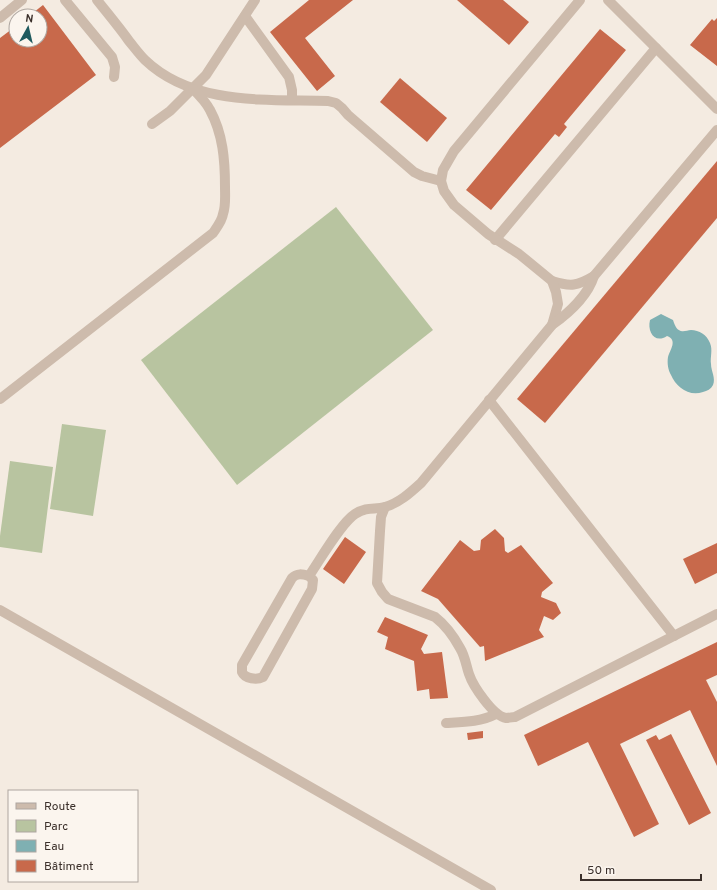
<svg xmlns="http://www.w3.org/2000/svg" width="717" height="890" viewBox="0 0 717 890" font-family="Overpass,sans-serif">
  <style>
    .green { fill: #b8c4a0 }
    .water { fill: #7fb0b2 }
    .building { fill: #c8694b }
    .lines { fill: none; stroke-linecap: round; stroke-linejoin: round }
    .minor { stroke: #cdbbac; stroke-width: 10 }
  </style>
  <rect width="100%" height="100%" fill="#f4ebe1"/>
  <g class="green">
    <path d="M336,207L433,330L237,485L141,360Z"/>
    <path d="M62,424L106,430L93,516L50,509Z"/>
    <path d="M10,461L53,467L42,553L0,547V536Z"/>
  </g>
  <path class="water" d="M661,314L673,320C674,323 676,329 679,330C683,333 687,330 691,330C699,330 707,335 710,343C713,350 710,357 711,364C711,371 716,378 713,385C711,389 707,391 703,392C689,397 676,387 671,375C668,370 667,363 668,357C670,350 678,340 667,336C655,344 647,332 650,320Z"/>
  <g class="building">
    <path d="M309,0H353L305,38L335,76L317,91L270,32Z"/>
    <path d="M457,0H503L529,22L509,45Z"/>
    <path d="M43,5L96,75L0,148V38L16,26V40H40V16H29Z"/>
    <path d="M717,18V66L690,45L712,19L714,21Z"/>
    <path d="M600,29L626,50L564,124L567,127L559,137L555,134L491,210L466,190Z"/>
    <path d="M400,78L447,118L427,142L380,102Z"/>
    <path d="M717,161V218L545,423L517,399Z"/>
    <path d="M495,529L504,538L505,551L508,553L521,545L553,583L542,592L541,597L556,603L561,613L553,620L544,616L539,630L544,637L485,661L484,646L480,647L438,599L421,591L460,540L474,551L480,550L481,540Z"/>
    <path d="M345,537L366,552L344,584L323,569Z"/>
    <path d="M717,543V573L695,584L683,559Z"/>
    <path d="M385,617L428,635L421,649L424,654L442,652L448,698L430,699L429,689L417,691L414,661L385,649L388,637L377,632Z"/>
    <path d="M717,642V675L706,680L717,702V766L690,710L620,744L659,824L634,837L588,742L538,766L524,735Z"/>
    <path d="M483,731V738L468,740L467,733Z"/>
    <path d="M671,734L711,813L689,825L646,740L656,735L659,740Z"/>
  </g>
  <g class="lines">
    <g class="minor">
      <path d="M65,0L112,57L115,67L114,77"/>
      <path d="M97,0C108,14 119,27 129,41C134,47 139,54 145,60C193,106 267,99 328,101L336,103L342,108L348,115L414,172L422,176L441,181"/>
      <path d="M608,0L717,109"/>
      <path d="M245,16L289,77L292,90V100"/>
      <path d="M0,18L22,0"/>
      <path d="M152,124L170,111L206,75L255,0"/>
      <path d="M495,240L656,48"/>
      <path d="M552,281C571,287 577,286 594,276"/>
      <path d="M552,325L558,304L556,292L552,281L519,254L488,234L454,205L444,191L441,181L443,170L454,151L580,0"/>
      <path d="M0,399L213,233C217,227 222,221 223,214C226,206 225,196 225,187C225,160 223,134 210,110C206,102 199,95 193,89"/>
      <path d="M489,400L674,636"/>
      <path d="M385,507L381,517L380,531L377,583L382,592L388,599L435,617C444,624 454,637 460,648C465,656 466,665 469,674C473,686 493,716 506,718C509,718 513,717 515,717L717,614"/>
      <path d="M309,576C302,574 297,573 292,578L242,665C242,666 242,671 242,672C245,679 257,680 263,677L312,589L313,580L309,576C320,560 341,523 355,514C368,506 374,510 385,507C399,503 410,493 421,483L552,325C569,313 588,295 594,276L717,130"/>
      <path d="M0,610L491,890"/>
      <path d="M446,723C464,722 480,722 496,714"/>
    </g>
  </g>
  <rect x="8" y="790" width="130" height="92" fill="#fbf5ee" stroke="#aea6a0"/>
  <rect x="16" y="803" width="20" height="6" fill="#cdbbac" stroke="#aea6a0"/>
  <text x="44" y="810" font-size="12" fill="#3b302b">Route</text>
  <rect x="16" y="820" width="20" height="12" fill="#b8c4a0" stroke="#aea6a0"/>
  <text x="44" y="830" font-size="12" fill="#3b302b">Parc</text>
  <rect x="16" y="840" width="20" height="12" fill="#7fb0b2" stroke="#aea6a0"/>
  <text x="44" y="850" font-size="12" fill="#3b302b">Eau</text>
  <rect x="16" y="860" width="20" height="12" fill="#c8694b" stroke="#aea6a0"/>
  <text x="44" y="870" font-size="12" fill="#3b302b">Bâtiment</text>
  <g transform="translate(28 28) rotate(8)"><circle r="19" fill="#fbf5ee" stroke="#aea6a0"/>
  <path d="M0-3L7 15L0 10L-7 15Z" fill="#1f5a5e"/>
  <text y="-6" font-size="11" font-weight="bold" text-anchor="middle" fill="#3b302b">N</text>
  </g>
  <path d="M581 874v6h120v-6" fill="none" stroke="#3b302b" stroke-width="2"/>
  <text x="587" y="874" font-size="12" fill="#3b302b" stroke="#fbf5ee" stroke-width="3" paint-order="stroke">50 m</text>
</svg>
